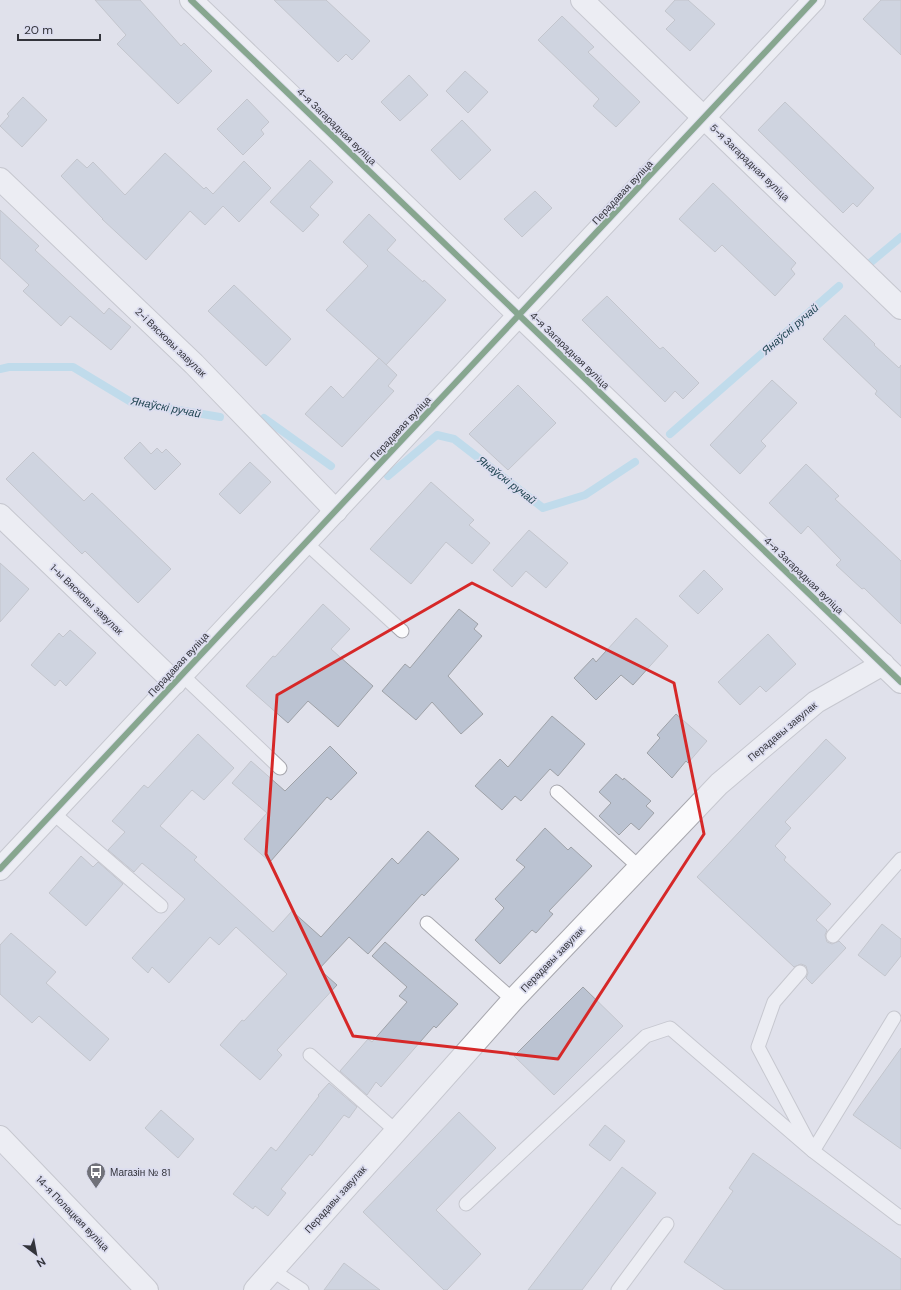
<svg xmlns="http://www.w3.org/2000/svg" width="901" height="1290" viewBox="0 0 901 1290" font-family="'DM Sans',sans-serif">
  <style>
    .lines { fill: none; stroke-linecap: round; stroke-linejoin: round }
    .stream { stroke: #9ad3eb; stroke-width: 8 }
    .building { fill: #bbc3d2; stroke: #9fa2a8 }
    .lane-casing { stroke: #a7a7ae; stroke-width: 15 }
    .street-casing { stroke: #a7a7ae; stroke-width: 24 }
    .secondary-casing { stroke: #a7a7ae; stroke-width: 24 }
    .lane { stroke: #fafafc; stroke-width: 13 }
    .street { stroke: #fafafc; stroke-width: 22 }
    .secondary { stroke: #fafafc; stroke-width: 22 }
    .cycleway-casing { stroke: #dcddef; stroke-width: 8 }
    .cycleway { stroke: #1b5e20; stroke-width: 6 }
    .marked { fill: none; stroke: #d62828; stroke-width: 3; stroke-linejoin: round }
    .labels { text-anchor: middle; stroke-width: 3.5; stroke-linejoin: round; paint-order: stroke }
    .street-label { font-size: 10px; fill: #33343b; stroke: #dcddef }
    .poi-label { font-size: 10px; fill: #33343b; stroke: #dcddef; text-anchor: start }
    .water-label { font-size: 11px; font-style: italic; fill: #214653; stroke: #dcddef }
  </style>
  <rect width="100%" height="100%" fill="#e0e1eb"/>
  <g class="lines">
    <g class="stream">
      <path d="M870,263L901,237"/>
      <path d="M0,369L9,367H73L131,402L220,417"/>
      <path d="M264,418L331,466"/>
      <path d="M670,434L839,286"/>
      <path d="M388,476L437,435L454,439L543,508L585,495L635,462"/>
    </g>
  </g>
  <g class="building">
    <path d="M95,0H140L181,46L184,43L212,71L178,104L117,44L126,35Z"/>
    <path d="M274,0H326L370,41L352,60L346,54L338,62Z"/>
    <path d="M675,0H688L715,24L690,51L666,29L675,20L665,11Z"/>
    <path d="M881,0H901V55L863,19Z"/>
    <path d="M562,16L594,47L588,52L640,102L616,127L593,106L599,99L538,40Z"/>
    <path d="M465,71L488,92L468,113L446,91Z"/>
    <path d="M409,75L428,95L400,121L381,102Z"/>
    <path d="M23,97L47,120L22,147L0,126L9,116L7,114Z"/>
    <path d="M247,99L269,122L261,130L264,134L243,155L217,129Z"/>
    <path d="M785,102L874,188L857,207L853,203L843,213L758,130Z"/>
    <path d="M462,120L491,150L460,180L431,150Z"/>
    <path d="M165,153L204,189L206,187L213,194L244,161L271,188L239,222L223,206L205,225L190,211L146,260L102,219H103L61,176L77,159L87,168L93,162L125,195Z"/>
    <path d="M310,160L333,182L310,207L319,215L303,232L270,202Z"/>
    <path d="M713,183L796,263L791,269L795,274L775,296L722,245L715,252L679,219Z"/>
    <path d="M535,191L552,208L522,237L504,219Z"/>
    <path d="M0,210L39,246L35,250L104,314L109,308L131,327L111,350L70,316L61,326L23,291L29,285L0,258Z"/>
    <path d="M369,214L396,240L387,250L423,282L424,280L446,300L386,365L326,310L368,266L343,242Z"/>
    <path d="M234,285L291,339L266,366L208,311Z"/>
    <path d="M607,296L660,349L663,347L699,383L683,399L675,391L665,402L582,320Z"/>
    <path d="M845,315L875,344L874,345L899,368L901,365V418L875,394L877,391L823,339Z"/>
    <path d="M379,358L397,375L388,386L394,391L342,447L305,414L331,386L343,398Z"/>
    <path d="M772,380L797,403L761,441L766,446L740,474L710,445Z"/>
    <path d="M518,385L556,423L508,470L469,434Z"/>
    <path d="M140,442L151,454L157,448L162,453L166,449L181,464L155,490L124,458Z"/>
    <path d="M33,452L84,501L92,493L171,569L138,603L85,551L82,554L6,479Z"/>
    <path d="M250,462L271,482L240,514L219,494Z"/>
    <path d="M806,464L839,496L835,499L901,561V624L864,588L862,589L836,565L841,560L808,526L801,534L769,503Z"/>
    <path d="M431,482L474,520L469,525L490,543L472,564L446,542L411,584L370,549Z"/>
    <path d="M529,530L568,563L546,588L526,571L512,587L493,570Z"/>
    <path d="M0,563L29,589L0,622Z"/>
    <path d="M704,570L723,589L698,614L679,596Z"/>
    <path d="M323,604L350,629L331,649L373,686L338,727L308,701L288,723L246,686L273,656L275,657Z"/>
    <path d="M459,609L478,624L474,629L482,636L448,676L483,714L461,734L432,702L416,720L382,691L405,664L410,668Z"/>
    <path d="M636,618L668,646L633,685L621,675L596,700L574,678L593,658L596,662Z"/>
    <path d="M70,630L96,653L66,686L60,680L55,686L31,665L59,633L63,637Z"/>
    <path d="M768,634L796,664L766,692L760,686L740,705L718,682Z"/>
    <path d="M676,714L707,741L688,763L686,761L672,778L647,753L660,738L657,735Z"/>
    <path d="M552,716L585,744L558,776L550,769L521,801L515,796L502,810L475,786L500,759L508,767Z"/>
    <path d="M198,734L234,768L204,800L192,790L160,826L197,857L194,860L273,932L292,911L321,937L392,858L398,864L428,831L459,859L424,896L422,894L368,954L349,937L319,969L337,985L277,1050L282,1055L260,1080L220,1045L242,1020L244,1021L287,974L236,927L219,945L210,937L169,983L152,967L148,973L132,958L185,899L142,863L134,872L108,850L125,832L112,821L144,785L148,788Z"/>
    <path d="M826,739L846,758L785,822L791,828L775,846L786,857L784,860L831,904L816,920L827,930L825,935L827,942L832,944L839,941L846,948L812,984L806,978L808,973L806,966L801,964L794,967L697,877Z"/>
    <path d="M330,746L357,773L331,800L327,797L270,862L244,839L267,813L232,783L251,761L285,791Z"/>
    <path d="M616,774L623,780L624,778L651,801L646,806L654,813L639,830L631,823L619,835L599,816L611,803L599,792Z"/>
    <path d="M545,828L568,850L571,847L592,866L549,911L553,914L536,933L532,930L500,964L475,940L504,908L495,899L525,867L516,860Z"/>
    <path d="M81,856L93,867L98,862L123,884L86,926L49,893Z"/>
    <path d="M882,924L901,939V956L885,976L858,955Z"/>
    <path d="M11,933L56,972L46,983L109,1039L90,1061L39,1016L32,1023L0,994V945Z"/>
    <path d="M385,942L458,1004L436,1028L434,1026L381,1087L376,1082L367,1095L340,1071L368,1039L372,1042L407,1002L399,996L407,987L372,956Z"/>
    <path d="M583,987L623,1026L554,1095L514,1056Z"/>
    <path d="M901,1048V1149L853,1115Z"/>
    <path d="M329,1083L357,1107L349,1118L344,1115L312,1156L310,1154L281,1189L286,1193L268,1216L255,1206L253,1209L233,1194L271,1147L276,1151L319,1096L318,1095Z"/>
    <path d="M161,1110L194,1139L178,1158L145,1128Z"/>
    <path d="M459,1112L496,1148L436,1210L481,1254L447,1290H444L363,1212Z"/>
    <path d="M605,1125L625,1141L610,1161L589,1145Z"/>
    <path d="M753,1153L901,1259V1290H725L684,1262L733,1191L729,1188Z"/>
    <path d="M622,1167L656,1193L582,1290H528Z"/>
    <path d="M344,1263L380,1290H324Z"/>
  </g>
  <g class="lines">
    <defs>
      <g id="lane">
        <path d="M306,543L402,631"/>
        <path d="M182,675L280,768"/>
        <path d="M557,792L639,867"/>
        <path d="M53,813L161,906"/>
        <path d="M427,923L513,1000"/>
        <path d="M833,936L901,859"/>
        <path d="M800,972L774,1002L758,1047L813,1151L894,1018"/>
        <path d="M310,1055L396,1131"/>
        <path d="M466,1204L646,1036L670,1028L813,1151L901,1218"/>
        <path d="M272,1270L302,1290"/>
        <path d="M618,1290L667,1224"/>
      </g>
      <g id="street">
        <path d="M191,0L901,682"/>
        <path d="M582,0L901,308"/>
        <path d="M0,179L194,364L336,511"/>
        <path d="M0,515L175,683"/>
        <path d="M255,1290L513,1000L719,784L816,702L883,664"/>
      </g>
      <g id="secondary">
        <path d="M0,869L814,0"/>
        <path d="M0,1137L147,1290"/>
      </g>
    </defs>
    <use href="#lane" class="lane-casing"/>
    <use href="#street" class="street-casing"/>
    <use href="#secondary" class="secondary-casing"/>
    <use href="#lane" class="lane"/>
    <use href="#street" class="street"/>
    <use href="#secondary" class="secondary"/>
    <defs>
      <g id="cycleway">
        <path d="M191,0L901,682"/>
        <path d="M0,869L814,0"/>
      </g>
    </defs>
    <use href="#cycleway" class="cycleway-casing"/>
    <use href="#cycleway" class="cycleway"/>
  </g>
  <path d="M0 0H901V1290H0ZM472,583L674,683L704,834L558,1059L353,1036L266,854L277,695Z" fill="#e0e1eb" fill-opacity=".55" fill-rule="evenodd"/>
  <path class="marked" d="M472,583L674,683L704,834L558,1059L353,1036L266,854L277,695Z"/>
  <defs>
    <symbol id="bus-pin" viewBox="-11 -11 22 30"><path d="M0 17L-7.5 6A9.5 9.5 0 1 1 7.5 6Z" fill="#707179" stroke="#dcddef"/><path d="M-5-6H5V4H4V6H2V4H-2V6H-4V4H-5ZM-3.5-4V0h7V-4ZM-3.5 1.2v1.5H-2V1.2ZM2 1.2v1.5H3.5V1.2Z" fill="#fff"/></symbol>
  </defs>
  <g fill-rule="evenodd">
    <use href="#bus-pin" x="85" y="1161" width="22" height="30"/>
  </g>
  <g class="labels">
    <g class="street-label">
      <text transform="translate(337 126) rotate(44)" y="4">4-я Загарадная вуліца</text>
      <text transform="translate(750 162) rotate(44)" y="4">5-я Загарадная вуліца</text>
      <text transform="translate(622 192) rotate(-47)" y="4">Перадавая вуліца</text>
      <text transform="translate(171 342) rotate(44)" y="4">2-і Вясковы завулак</text>
      <text transform="translate(570 350) rotate(44)" y="4">4-я Загарадная вуліца</text>
      <text transform="translate(400 428) rotate(-47)" y="4">Перадавая вуліца</text>
      <text transform="translate(804 575) rotate(44)" y="4">4-я Загарадная вуліца</text>
      <text transform="translate(87 599) rotate(44)" y="4">1-ы Вясковы завулак</text>
      <text transform="translate(178 664) rotate(-47)" y="4">Перадавая вуліца</text>
      <text transform="translate(782 731) rotate(-40)" y="4">Перадавы завулак</text>
      <text transform="translate(552 959) rotate(-46)" y="4">Перадавы завулак</text>
      <text transform="translate(335 1199) rotate(-48)" y="4">Перадавы завулак</text>
      <text transform="translate(73 1213) rotate(46)" y="4">14-я Полацкая вуліца</text>
    </g>
    <g class="poi-label">
      <text x="110" y="1176">Магазін № 81</text>
    </g>
    <g class="water-label">
      <text transform="translate(790 329) rotate(-41)" y="4">Янаўскі ручай</text>
      <text transform="translate(166 407) rotate(11)" y="4">Янаўскі ручай</text>
      <text transform="translate(507 480) rotate(38)" y="4">Янаўскі ручай</text>
    </g>
  </g>
  <g transform="translate(36 1254) rotate(148)" stroke="#dcddef" stroke-width="3" paint-order="stroke">
  <path d="M0-3L7 15L0 10L-7 15Z" fill="#33343b"/>
  <text y="-6" font-size="11" font-weight="bold" text-anchor="middle" fill="#33343b">N</text>
  </g>
  <path d="M18 34v6h82v-6" fill="none" stroke="#33343b" stroke-width="2"/>
  <text x="24" y="34" font-size="12" fill="#33343b" stroke="#dcddef" stroke-width="3" paint-order="stroke">20 m</text>
</svg>
